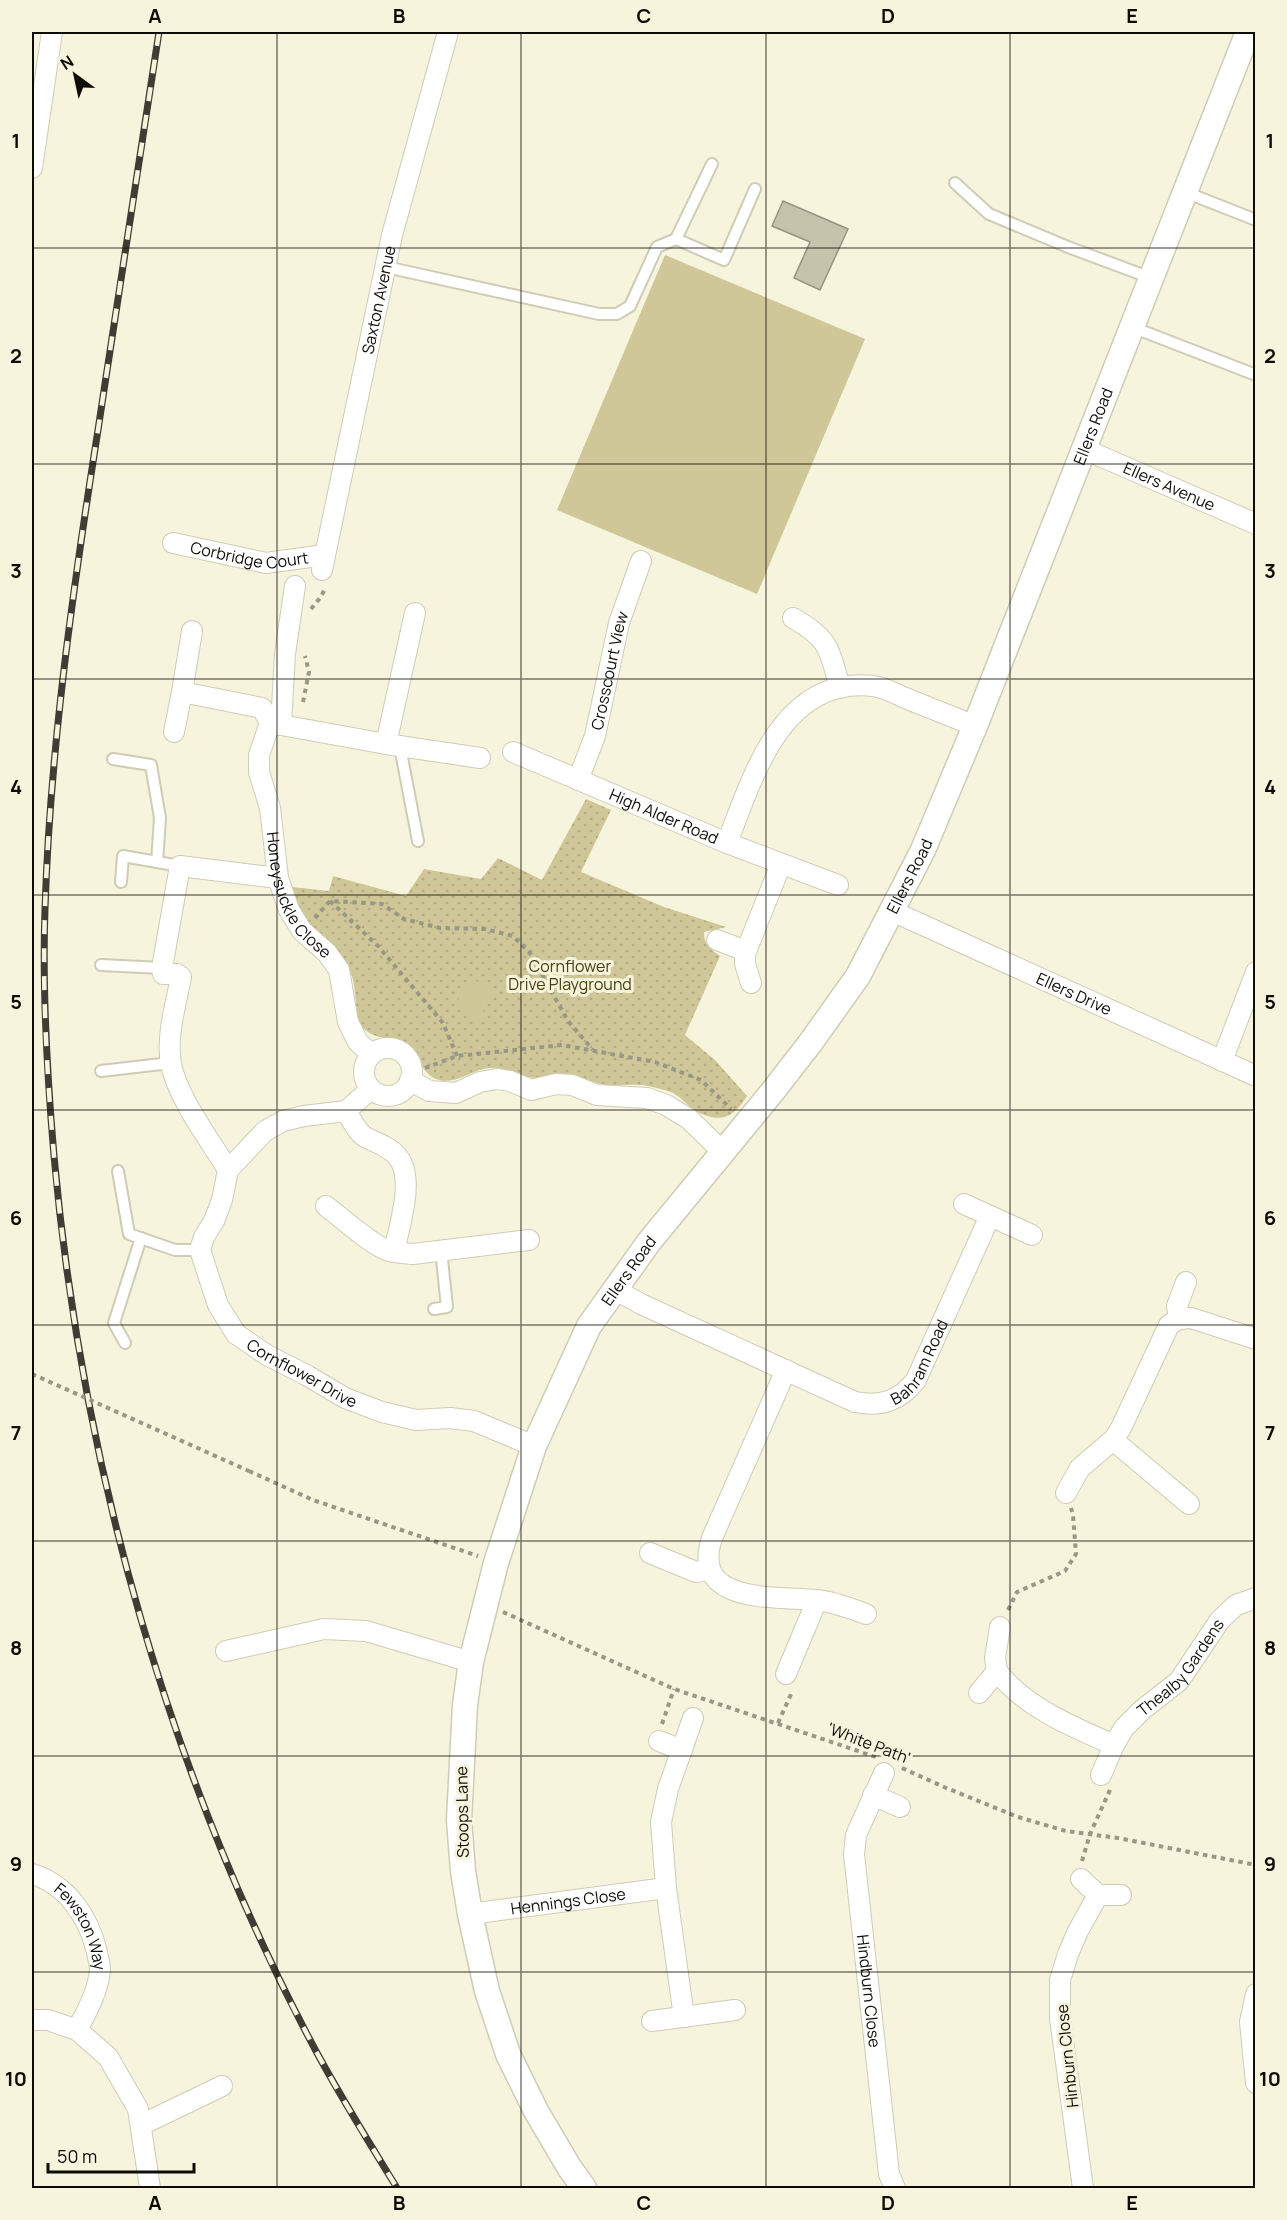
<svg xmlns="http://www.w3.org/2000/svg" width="1287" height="2220" viewBox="0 0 1287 2220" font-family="Manrope,sans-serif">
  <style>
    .park { fill: url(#park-dots) }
    .pitch { fill: #cfc798 }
    .building { fill: #c6c3ad; stroke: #97947f; stroke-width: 1.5 }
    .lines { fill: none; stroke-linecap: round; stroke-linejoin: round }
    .service-casing { stroke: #cfccb6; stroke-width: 14 }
    .minor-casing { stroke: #cfccb6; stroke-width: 22 }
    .tertiary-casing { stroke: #cfccb6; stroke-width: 27 }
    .path { stroke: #999786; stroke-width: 4; stroke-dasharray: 4.5 4.5; stroke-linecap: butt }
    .service { stroke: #fff; stroke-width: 10 }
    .minor { stroke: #fff; stroke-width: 20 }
    .tertiary { stroke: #fff; stroke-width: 24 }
    .rail-casing { stroke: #3f3d33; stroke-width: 7 }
    .rail { stroke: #f7f4dd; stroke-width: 4.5; stroke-dasharray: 14; stroke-linecap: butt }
    .path-bridge { stroke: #999786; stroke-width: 4; stroke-dasharray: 4.5 4.5; stroke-linecap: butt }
    .grid { fill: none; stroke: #0e0c06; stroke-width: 1.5; stroke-opacity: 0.55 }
    .labels { text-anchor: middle; stroke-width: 6; stroke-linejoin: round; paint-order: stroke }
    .street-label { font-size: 16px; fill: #0e0c06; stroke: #f7f4dd }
    .park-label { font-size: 16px; fill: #484010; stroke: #f7f4dd }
    .neatline { fill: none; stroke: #0e0c06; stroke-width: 2 }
    .grid-label { font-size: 20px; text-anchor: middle; font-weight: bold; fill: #0e0c06 }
  </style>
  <defs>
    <pattern id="park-dots" width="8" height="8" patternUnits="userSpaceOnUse" patternTransform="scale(1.5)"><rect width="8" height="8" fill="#cfc798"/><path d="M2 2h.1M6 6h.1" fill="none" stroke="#b1aa82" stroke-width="1.8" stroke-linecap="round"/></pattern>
  </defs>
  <rect width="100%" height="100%" fill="#f7f4dd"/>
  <path class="park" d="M586,799L611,810L581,872L664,907L726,927L704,932C703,943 711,950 720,956L685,1035L715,1060L747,1096C733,1119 719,1124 694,1110C687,1105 681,1097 673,1093C663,1089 653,1087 642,1085C630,1084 617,1086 606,1085C592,1083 580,1075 566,1074C552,1073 539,1080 525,1077C513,1075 505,1067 491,1068C474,1068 457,1085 439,1080C423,1076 419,1057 408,1048C394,1036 376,1041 363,1028C353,1017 358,988 350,971C335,939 297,926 292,887L329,891L333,876L406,896L424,869L481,879L498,858L542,880Z"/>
  <g class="pitch">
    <path d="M665,255L865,339L757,594L557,510Z"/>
    <path d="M475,980L494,989L479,1020C473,1017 464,1014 461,1009C452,998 466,985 475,980Z"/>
  </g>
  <path class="building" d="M783,201L848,229L820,290L794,278L810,242L772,226Z"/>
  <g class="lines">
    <defs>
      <g id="service">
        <path d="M955,183L989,214L1068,247L1151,278"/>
        <path d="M1185,192L1256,220"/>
        <path d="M676,239L724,260L755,189"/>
        <path d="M386,267L599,314H617L630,306L657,247L676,239L712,164"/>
        <path d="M1132,327L1256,375"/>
        <path d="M400,747L418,841"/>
        <path d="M113,759L151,765L160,818L157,862"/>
        <path d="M121,882L123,856L180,866"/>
        <path d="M101,965L162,968"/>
        <path d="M101,1071L170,1063"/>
        <path d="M118,1171L129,1234L175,1250H200"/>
        <path d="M434,1309L447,1307L441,1250"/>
        <path d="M125,1343L114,1323L141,1238"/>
      </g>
      <g id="minor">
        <path d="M32,168L52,32"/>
        <path id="s1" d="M1084,449L1256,524"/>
        <path id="s2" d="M173,543L266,563L325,555"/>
        <path id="s3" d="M322,570L392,235L448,32"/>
        <path d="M793,618C830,639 829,649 840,688"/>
        <path d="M192,631L182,692L262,708L270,723"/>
        <path id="s4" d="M270,723L259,755V772L270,808L278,878L289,910L302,931L327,953L339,970L348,1022L358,1042L371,1054"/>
        <path d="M270,723L386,744L415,613"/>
        <path d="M281,725L285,654L295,586"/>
        <path d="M174,732L182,692"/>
        <path d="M386,744L480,758"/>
        <path id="s5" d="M513,752L727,843C753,776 782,676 873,686C883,687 894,693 903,697C927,707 951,716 975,726"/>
        <path id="s6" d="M578,780L595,736L619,623L641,561"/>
        <path d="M727,843L838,885"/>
        <path id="s7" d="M892,911L1256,1076"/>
        <path d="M717,940L746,951"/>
        <path d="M751,983L745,964V954L781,864"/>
        <circle cx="388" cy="1072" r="24"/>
        <path d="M1222,1061L1256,972"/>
        <path d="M410,1080L429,1091L456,1093L480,1082L497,1079L510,1081L531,1090L556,1084L572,1085L597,1095L647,1098L666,1105L689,1119L723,1152"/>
        <path id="s8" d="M371,1089L346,1111L304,1116L283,1121L265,1131L228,1170L222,1200L214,1221L204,1237L200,1250L218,1305L236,1334L267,1355L308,1376L345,1398L382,1412L416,1420L450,1418L474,1421L534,1446"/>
        <path d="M346,1111C351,1119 357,1132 365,1137C376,1143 389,1146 397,1156C416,1177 399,1226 394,1252"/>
        <path d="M228,1170C210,1140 177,1097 171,1064C166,1036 176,1004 181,977L177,974H163L162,968L180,866L278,878"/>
        <path d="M964,1204L1032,1235"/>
        <path d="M326,1206C342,1218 371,1245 389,1251C397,1253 406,1253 413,1254L529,1240"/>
        <path id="s9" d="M614,1289L641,1304L855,1402C881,1407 900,1401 916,1380L990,1216"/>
        <path d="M1179,1319L1177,1306L1186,1282"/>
        <path d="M786,1370L712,1538C690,1605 776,1596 817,1600C834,1602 850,1608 866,1614"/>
        <path d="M1113,1440L1189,1504"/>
        <path d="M1066,1493L1080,1468L1113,1440L1121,1428L1169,1325L1179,1319L1191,1318L1256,1339"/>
        <path d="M650,1553L696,1572L709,1570"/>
        <path d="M226,1651L324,1629L366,1631L471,1662"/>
        <path d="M997,1671L995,1658L1000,1627"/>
        <path d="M786,1674L817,1600"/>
        <path d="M979,1693L997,1671C1024,1707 1073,1727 1114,1745"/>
        <path d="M659,1741L682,1750"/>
        <path id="s10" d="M884,1773L856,1835L854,1854L889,2174L895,2188"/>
        <path id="s11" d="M1101,1775L1114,1745L1124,1728L1142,1710L1179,1681L1220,1620L1236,1605L1256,1598"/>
        <path d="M873,1795L900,1807"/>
        <path id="s12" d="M32,1874C67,1884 89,1918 97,1952C98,1958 100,1964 100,1970C98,1992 87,2011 77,2030"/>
        <path d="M1081,1879L1098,1895H1121"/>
        <path id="s13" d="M470,1914L666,1888"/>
        <path d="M1256,1994L1250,2022L1256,2083"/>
        <path d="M684,2017L666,1888L661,1822L668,1789L693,1718"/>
        <path d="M32,2020H48L77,2030L108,2057L138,2109L150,2188"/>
        <path d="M652,2021L735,2010"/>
        <path d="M141,2125L222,2086"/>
        <path d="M1083,2188L1060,2018V1980L1068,1954L1078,1931L1098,1895"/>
      </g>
      <g id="tertiary">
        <path id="s14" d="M584,2188L569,2167L536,2111L508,2054L487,1991L470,1914L463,1871L459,1820L465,1705L471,1662L496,1563L534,1446L589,1326L649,1242L773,1091L811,1042L858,976L923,850L975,726L1248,32"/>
      </g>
    </defs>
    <use href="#service" class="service-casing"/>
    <use href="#minor" class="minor-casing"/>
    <use href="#tertiary" class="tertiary-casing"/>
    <g class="path">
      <path d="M311,609L320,598L325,589"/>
      <path d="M303,702L309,672L305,656"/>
      <path d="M330,901L378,946L443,1023L457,1056"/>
      <path d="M315,918L330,901L382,904L404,919L440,928L485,929L513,936L530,953L568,1021L593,1050"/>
      <path d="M425,1068L457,1056L562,1045L655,1062L701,1080L731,1109"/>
      <path d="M249,1471L313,1500L478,1556"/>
      <path d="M1008,1610L1017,1592L1065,1571L1076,1554L1073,1515L1071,1508"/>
      <path d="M503,1612L674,1689L876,1757"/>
      <path d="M778,1723L792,1692"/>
      <path d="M662,1724L674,1689"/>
      <path d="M902,1768L944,1787L1018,1817L1066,1831L1118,1838L1256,1865"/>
      <path d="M1082,1861L1090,1834L1110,1790"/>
    </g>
    <use href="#service" class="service"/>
    <use href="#minor" class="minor"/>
    <use href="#tertiary" class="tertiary"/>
    <defs>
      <path id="rail" d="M159,32C139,164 118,297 98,430C73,589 50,749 45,909C42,992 47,1074 54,1156C82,1467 169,1777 317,2053C342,2099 370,2144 397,2188"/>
    </defs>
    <use href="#rail" class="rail-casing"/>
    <use href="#rail" class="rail"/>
    <path class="path-bridge" d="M32,1374L249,1471"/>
  </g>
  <path class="grid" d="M277,32V2188M521,32V2188M766,32V2188M1010,32V2188M32,248H1256M32,464H1256M32,679H1256M32,895H1256M32,1110H1256M32,1325H1256M32,1541H1256M32,1756H1256M32,1972H1256"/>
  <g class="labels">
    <g class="street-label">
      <text dy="6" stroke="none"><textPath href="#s3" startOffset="276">Saxton Avenue</textPath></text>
      <text dy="6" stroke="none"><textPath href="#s14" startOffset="1950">Ellers Road</textPath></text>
      <text dy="6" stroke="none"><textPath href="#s1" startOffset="93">Ellers Avenue</textPath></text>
      <text dy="6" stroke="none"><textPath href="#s2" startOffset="78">Corbridge Court</textPath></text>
      <text dy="6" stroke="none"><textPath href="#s6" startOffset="114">Crosscourt View</textPath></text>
      <text dy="6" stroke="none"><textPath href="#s5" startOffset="164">High Alder Road</textPath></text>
      <text dy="6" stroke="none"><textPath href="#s14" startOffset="1464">Ellers Road</textPath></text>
      <text dy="6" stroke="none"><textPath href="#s4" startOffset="183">Honeysuckle Close</textPath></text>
      <text dy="6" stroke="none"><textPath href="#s7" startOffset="200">Ellers Drive</textPath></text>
      <text dy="6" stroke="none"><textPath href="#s14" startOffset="978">Ellers Road</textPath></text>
      <text dy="6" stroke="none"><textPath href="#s9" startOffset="352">Bahram Road</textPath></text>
      <text dy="6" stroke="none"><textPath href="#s8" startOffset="426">Cornflower Drive</textPath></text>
      <text dy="6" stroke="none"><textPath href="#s11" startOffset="136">Thealby Gardens</textPath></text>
      <text transform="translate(869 1743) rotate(21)" y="6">'White Path'</text>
      <text transform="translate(462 1812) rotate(-91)" y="6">Stoops Lane</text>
      <text dy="6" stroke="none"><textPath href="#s13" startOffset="99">Hennings Close</textPath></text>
      <text dy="6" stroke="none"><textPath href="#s12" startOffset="76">Fewston Way</textPath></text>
      <text dy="6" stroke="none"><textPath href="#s10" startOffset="225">Hindburn Close</textPath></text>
      <text transform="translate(1067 2056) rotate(-96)" y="6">Hinburn Close</text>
    </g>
    <g class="park-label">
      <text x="570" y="972">Cornflower<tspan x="570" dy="18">Drive Playground</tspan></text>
    </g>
  </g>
  <rect width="1287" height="2220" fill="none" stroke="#f7f4dd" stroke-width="66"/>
  <g transform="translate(75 75) rotate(327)" stroke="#f7f4dd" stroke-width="4.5" paint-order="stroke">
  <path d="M0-4.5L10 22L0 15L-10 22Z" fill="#0e0c06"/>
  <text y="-9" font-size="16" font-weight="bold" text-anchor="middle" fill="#0e0c06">N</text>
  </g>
  <path d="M48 2163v9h146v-9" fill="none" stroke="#0e0c06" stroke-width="3"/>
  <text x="57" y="2163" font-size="18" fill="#0e0c06" stroke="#f7f4dd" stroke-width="4.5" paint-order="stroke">50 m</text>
  <rect x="33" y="33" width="1221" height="2154" class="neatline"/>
  <g class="grid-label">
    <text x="155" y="23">A</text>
    <text x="399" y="23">B</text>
    <text x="644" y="23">C</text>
    <text x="888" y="23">D</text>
    <text x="1132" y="23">E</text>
    <text x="16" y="148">1</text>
    <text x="1270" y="148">1</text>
    <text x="16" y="363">2</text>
    <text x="1270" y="363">2</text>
    <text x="16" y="578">3</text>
    <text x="1270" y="578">3</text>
    <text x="16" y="794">4</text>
    <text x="1270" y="794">4</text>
    <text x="16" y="1009">5</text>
    <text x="1270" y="1009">5</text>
    <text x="16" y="1225">6</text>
    <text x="1270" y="1225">6</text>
    <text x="16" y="1440">7</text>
    <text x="1270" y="1440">7</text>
    <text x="16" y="1655">8</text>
    <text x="1270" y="1655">8</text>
    <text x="16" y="1871">9</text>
    <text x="1270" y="1871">9</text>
    <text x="16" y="2086">10</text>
    <text x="1270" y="2086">10</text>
    <text x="155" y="2210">A</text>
    <text x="399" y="2210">B</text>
    <text x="644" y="2210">C</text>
    <text x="888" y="2210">D</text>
    <text x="1132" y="2210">E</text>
  </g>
</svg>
